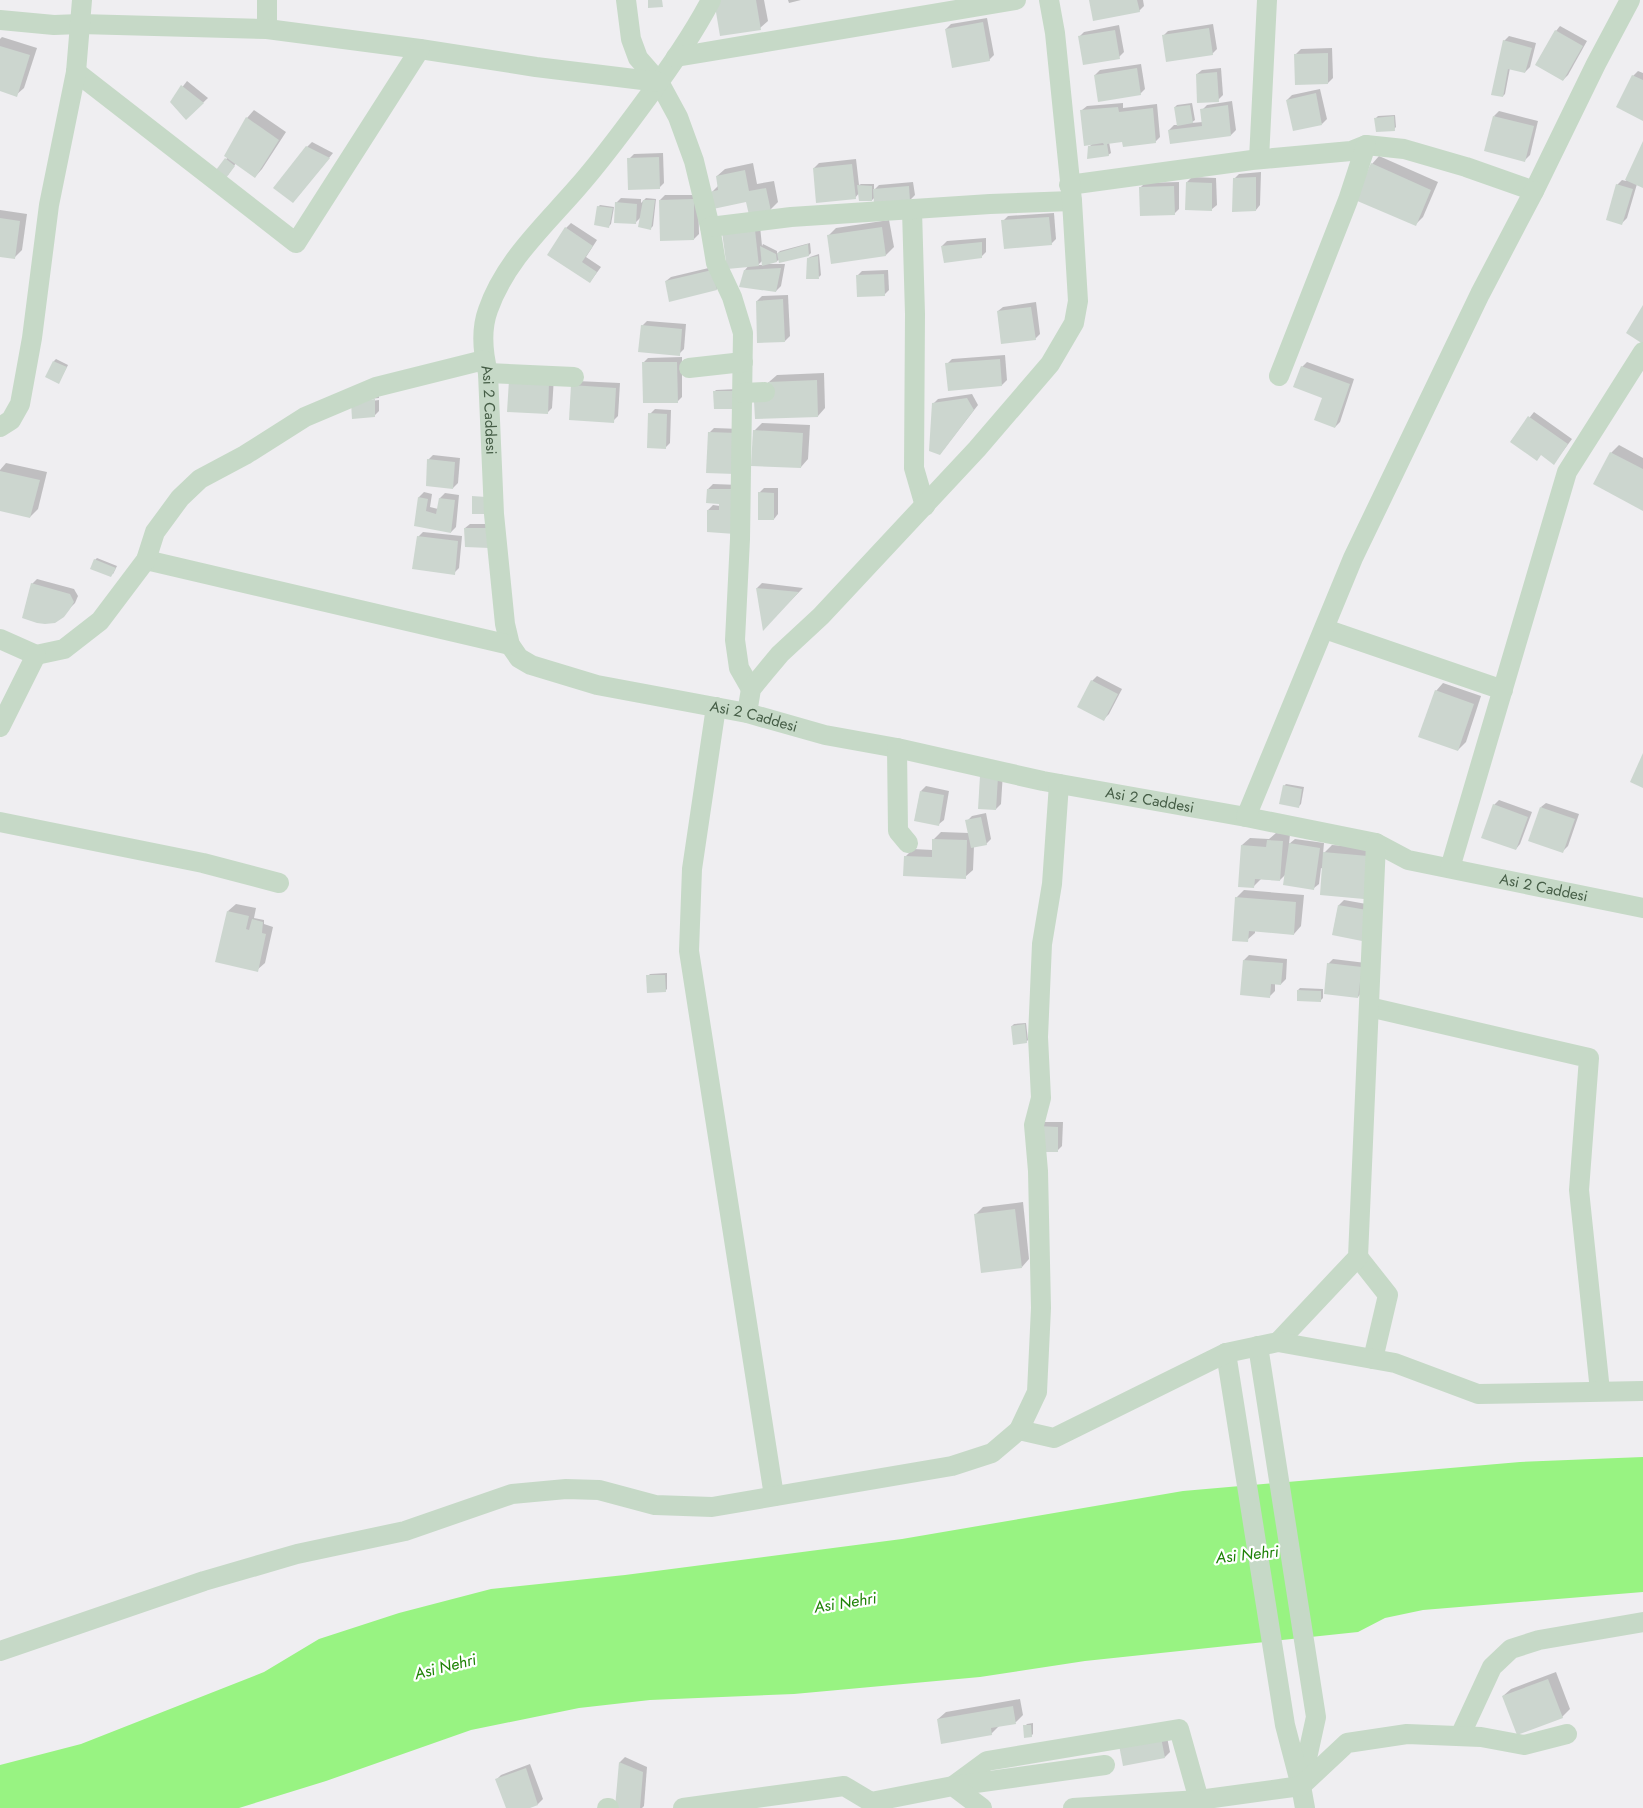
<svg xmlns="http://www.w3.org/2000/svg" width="1643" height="1808" viewBox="0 0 1643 1808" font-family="Jost,sans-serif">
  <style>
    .water { fill: #98f382 }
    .shadow { fill: #0003; fill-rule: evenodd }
    .building { fill: #ccd6cf }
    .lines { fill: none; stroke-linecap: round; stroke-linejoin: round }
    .minor { stroke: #c6d9c7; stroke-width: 20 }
    .labels { text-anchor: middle; stroke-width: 4.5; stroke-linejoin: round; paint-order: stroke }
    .street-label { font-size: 15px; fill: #455d46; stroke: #fff }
    .water-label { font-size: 16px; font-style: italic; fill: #1e8206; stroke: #fff }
  </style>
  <rect width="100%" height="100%" fill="#efeef1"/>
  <path class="water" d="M1643,1457V1592L1423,1610L1385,1618L1358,1632L1085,1661L980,1677L794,1694L650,1700L579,1708L471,1730L326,1781L239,1808H0V1765L81,1744L264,1672L319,1639L399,1613L491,1589L625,1575L902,1539L1183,1491L1520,1462Z"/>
  <g class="shadow">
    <path d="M715,0H764L768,21L760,28Z"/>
    <path d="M788,0H801L789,3Z"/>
    <path d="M1090,0H1143L1144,6L1139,11Z"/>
    <path d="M987,18L994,55L989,60L946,29L951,24Z"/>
    <path d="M1213,24L1217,49L1212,54L1163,36L1168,31Z"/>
    <path d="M1119,25L1124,52L1119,57L1079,37L1084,32Z"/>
    <path d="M1560,26L1587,41L1568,75L1563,80L1556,31Z"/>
    <path d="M1509,36L1536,43L1530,67L1525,72L1510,68L1505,94L1503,96L1504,41Z"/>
    <path d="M2,37L37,48L24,88L16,95L0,90V39Z"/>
    <path d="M1332,48L1333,78L1328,83L1296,54L1301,49Z"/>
    <path d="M1141,64L1145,89L1140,94L1095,75L1100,70Z"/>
    <path d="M1221,68L1223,95L1218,100L1197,74L1202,70Z"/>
    <path d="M1638,71L1643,73V119L1633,76Z"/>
    <path d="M187,81L208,98L186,119L171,102Z"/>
    <path d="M1320,89L1327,119L1322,124L1287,100L1292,95Z"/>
    <path d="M1232,101L1236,130L1231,135L1169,130L1174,125H1178L1175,107L1177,105L1192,103L1195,120L1191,123L1203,122L1202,110L1207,105Z"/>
    <path d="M1123,103V108L1157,104L1160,137L1155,142L1124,141L1109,142L1111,153L1108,155L1089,147L1092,144L1082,110L1087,106Z"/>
    <path d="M254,110L286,132L262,169L255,177L236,163L228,175L218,169L228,157L247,118Z"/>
    <path d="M1499,111L1538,121L1530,155L1525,160L1494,116Z"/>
    <path d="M1395,115L1396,127L1394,129L1376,118L1378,116Z"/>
    <path d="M312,142L333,153L298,196L307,147Z"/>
    <path d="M1643,144V186L1637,184L1627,218L1622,223L1617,185L1622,180L1626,181Z"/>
    <path d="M663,153L664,183L659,188L629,159L634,154Z"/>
    <path d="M1379,156L1438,182L1423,217L1415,225L1372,164Z"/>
    <path d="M856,159L859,185L861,184H874V190L879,185L913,182L915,195L910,200L875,197L872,200L859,193L855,198L814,168L819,163Z"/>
    <path d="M753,163L757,184L774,181L778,202L770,210L747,201L711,193L719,185L717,176L725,169Z"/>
    <path d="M1261,172L1260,205L1256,210L1234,179L1239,174Z"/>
    <path d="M1192,177L1216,178L1217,205L1212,209L1187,182Z"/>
    <path d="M1179,182V209L1174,214L1140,188L1145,183Z"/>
    <path d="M665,195H698L699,234L694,239L660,200Z"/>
    <path d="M621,198L641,199V203L646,198L656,199L653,226L651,228L641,217L636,222L616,203Z"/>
    <path d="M600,205L614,207L611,224L609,226L598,207Z"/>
    <path d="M0,210L27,214L22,250L15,257L0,255Z"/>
    <path d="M1054,213L1056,239L1051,244L1003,221L1008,216Z"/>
    <path d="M889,220L894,247L886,255L832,263L828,236L836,228Z"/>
    <path d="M571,223L597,240L586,257L601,267L590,282L566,228Z"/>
    <path d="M760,226L762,246L763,244L777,251V254L780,251L810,243L811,253L809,255L780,259L777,261L769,263V264H785L781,286L776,291L745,270L749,265L723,233ZM763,260L764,265H758Z"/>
    <path d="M986,238V252L981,257L942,246L947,241Z"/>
    <path d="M819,254L821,275L819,277L808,259L810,257Z"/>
    <path d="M717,266L722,284L717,289L666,281L671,277Z"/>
    <path d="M888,270L889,290L884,295L857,276L862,271Z"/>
    <path d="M788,295L790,336L785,341L757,301L762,296Z"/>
    <path d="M1036,302L1040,334L1035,339L998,311L1003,307Z"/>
    <path d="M647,321L686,324L684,349L679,354L642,326Z"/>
    <path d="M1005,355L1007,380L1002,385L947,364L952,359Z"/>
    <path d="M682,357V397L677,402L643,363L648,358Z"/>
    <path d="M56,359L68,365L59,382L54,361Z"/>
    <path d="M1307,362L1354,379L1340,422L1335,427L1324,397L1302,367Z"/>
    <path d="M824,373L825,408L818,416L769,382L777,375Z"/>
    <path d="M515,376L554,378L552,408L547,413Z"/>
    <path d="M577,381L620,383L618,416L613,421L570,419Z"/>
    <path d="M737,389L735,407L714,392L716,390Z"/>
    <path d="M972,394L978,405L940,454L933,404L938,399Z"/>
    <path d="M379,395V398L356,400V403L379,400V411L374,416L353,418V402L358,397Z"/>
    <path d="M655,409L671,410L670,443L665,448L650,414Z"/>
    <path d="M1534,412L1572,439L1554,463L1542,454L1511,441Z"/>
    <path d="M762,423L810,425L808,459L801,467L754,431Z"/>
    <path d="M714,428L741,429L740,468L709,433Z"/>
    <path d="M1619,445L1643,458V509L1595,483L1611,453Z"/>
    <path d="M433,455L460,458L458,483L453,488L428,460Z"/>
    <path d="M6,463L47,472L38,509L30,517L0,510V470Z"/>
    <path d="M713,484L740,485L708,531V510L713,505L720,506V503L708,489Z"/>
    <path d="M764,488H778V514L774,519L759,493Z"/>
    <path d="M424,492L432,494L430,507L438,509L440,498L445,493L459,495L456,527L451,532L416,525L419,497Z"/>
    <path d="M470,524H494L490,547L465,528Z"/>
    <path d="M423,532L462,536L459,568L454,573L418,537Z"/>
    <path d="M97,558L117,566L113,574L95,560Z"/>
    <path d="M37,579L74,589L78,596L75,603L68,610L32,584Z"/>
    <path d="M762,583L803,588L764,628L757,588Z"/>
    <path d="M1097,676L1122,689L1109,714L1104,719L1092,681Z"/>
    <path d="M1443,683L1481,696L1466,742L1458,750L1436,691Z"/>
    <path d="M1003,772L1001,804L996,809L981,776Z"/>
    <path d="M1286,784L1304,787L1301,804L1299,806L1284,786Z"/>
    <path d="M926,786L949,791L944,820L939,824L921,791Z"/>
    <path d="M1499,800L1532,812L1520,844L1516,849L1494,805Z"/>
    <path d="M1546,803L1579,814L1568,846L1563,851L1541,807Z"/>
    <path d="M986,813L991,839L986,844L974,846L973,870L965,877L905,857L913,849L933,850L934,839L941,832L969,833L967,821L972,816Z"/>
    <path d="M1276,833L1290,834L1289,844L1295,839L1324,843L1323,854L1332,845L1375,848L1371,890L1321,868L1319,884L1314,888L1286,874L1280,880L1261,879L1253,887L1242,845L1250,838L1269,839Z"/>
    <path d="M1244,890L1304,895L1301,926L1294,934L1255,930V933L1247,940L1236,898Z"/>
    <path d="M1344,900L1372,905L1334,934L1339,905Z"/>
    <path d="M236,904L256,908L254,918L264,920V924L273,927L265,963L257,970L228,911Z"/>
    <path d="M1249,955L1287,959L1286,979L1281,984L1275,983V991L1270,996L1244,960Z"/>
    <path d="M1333,959L1366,963L1362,992L1358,997L1328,964Z"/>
    <path d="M667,973V989L665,991L648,976L650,974Z"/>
    <path d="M1300,988L1323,989V998L1320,1001L1298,990Z"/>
    <path d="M1026,1023L1028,1040L1026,1042L1012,1026L1014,1024Z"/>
    <path d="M1044,1122H1063L1062,1146L1057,1151H1039Z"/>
    <path d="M1023,1202L1029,1259L1022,1267L976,1214L983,1207Z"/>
    <path d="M1556,1672L1570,1709L1562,1717L1503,1696L1511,1689Z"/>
    <path d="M1020,1699L1023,1715L1016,1722L999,1726L991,1734L938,1719L946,1712Z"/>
    <path d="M1033,1723V1734L1031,1736L1025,1726L1027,1724Z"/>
    <path d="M1166,1732L1170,1752L1165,1757L1125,1741Z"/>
    <path d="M625,1757L647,1767L644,1806L642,1808H616L620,1762Z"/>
    <path d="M530,1764L543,1799L538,1804L526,1808H507L496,1780L501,1775Z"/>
  </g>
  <g class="building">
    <path d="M648,0H662L663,7L648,8Z"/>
    <path d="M714,0H756L761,30L720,36Z"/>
    <path d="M1089,0H1137L1140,12L1093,21Z"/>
    <path d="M983,22L990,61L952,68L945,29Z"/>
    <path d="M1209,28L1213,55L1166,62L1162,35Z"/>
    <path d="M1115,30L1120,59L1083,65L1078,36Z"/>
    <path d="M1555,30L1583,46L1563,81L1535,65Z"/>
    <path d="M1503,40L1532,48L1525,73L1508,69L1503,97L1491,95Z"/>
    <path d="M0,46L30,55L17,97L0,91Z"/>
    <path d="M1328,53V84L1295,85L1294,54Z"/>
    <path d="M1137,68L1141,95L1098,102L1094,75Z"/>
    <path d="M1217,72L1219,102L1197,103L1196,74Z"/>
    <path d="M1632,75L1643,80V121L1616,107Z"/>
    <path d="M181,85L204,103L186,120L170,102Z"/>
    <path d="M1316,93L1322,125L1293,131L1286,100Z"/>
    <path d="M1190,105L1193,123L1177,126L1174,107Z"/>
    <path d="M1228,105L1231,136L1170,144L1168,130L1202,126L1200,109Z"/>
    <path d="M1118,107L1119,112L1153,108L1156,143L1123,147L1122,142L1107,144L1109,156L1087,159L1088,146L1104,145L1103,143L1084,146L1080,110Z"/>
    <path d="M1394,116L1395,131L1376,132L1374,118Z"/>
    <path d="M1493,116L1534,126L1525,162L1484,151Z"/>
    <path d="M246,117L279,140L255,178L224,156Z"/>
    <path d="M1643,141V188L1625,180Z"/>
    <path d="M306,146L330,158L293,203L273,188Z"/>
    <path d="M659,157L660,189L628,190L627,158Z"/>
    <path d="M225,158L235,166L226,178L216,170Z"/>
    <path d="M1371,163L1431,190L1416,226L1355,200Z"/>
    <path d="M852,164L856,199L816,203L813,168Z"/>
    <path d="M745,170L749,191L766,188L771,211L749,215L746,202L713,209L710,192L718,190L716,176Z"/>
    <path d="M1256,177V211L1232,212L1233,178Z"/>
    <path d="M1186,182L1212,183V211L1185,210Z"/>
    <path d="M1616,184L1633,189L1622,225L1606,220Z"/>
    <path d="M857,185L872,186V201H859Z"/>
    <path d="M909,186L910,201L874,204L873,189Z"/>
    <path d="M1174,186L1175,215L1140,216L1139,187Z"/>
    <path d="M694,199V240L660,241L659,200Z"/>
    <path d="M643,200H655L651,230L638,227Z"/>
    <path d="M615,202L637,204L636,224L614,223Z"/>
    <path d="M597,206L613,208L609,228L594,225Z"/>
    <path d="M1049,217L1052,245L1004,249L1001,220Z"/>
    <path d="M0,218L20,221L15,259L0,257Z"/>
    <path d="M565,227L593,246L582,262L597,272L590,283L547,255Z"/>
    <path d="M882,227L886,256L831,264L827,235Z"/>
    <path d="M755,230L759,266L727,269L722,232Z"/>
    <path d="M982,242V258L944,263L941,246Z"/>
    <path d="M808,244L809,256L779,263L777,253Z"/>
    <path d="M760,246L776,254L777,262L762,266Z"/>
    <path d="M818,256L819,279H806L807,258Z"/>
    <path d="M781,268L776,292L739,287L744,270Z"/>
    <path d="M712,270L717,290L669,302L665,281Z"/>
    <path d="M884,274L885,296L857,297L856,275Z"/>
    <path d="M783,299L785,342L757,343L756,301Z"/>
    <path d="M1643,305V344L1626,333Z"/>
    <path d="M1031,307L1036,340L1001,344L997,311Z"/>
    <path d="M641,325L682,329L680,356L638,352Z"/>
    <path d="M1000,359L1002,386L948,391L945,363Z"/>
    <path d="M53,361L67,367L59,384L45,377Z"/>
    <path d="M642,362H677L678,403H643Z"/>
    <path d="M1301,366L1350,384L1335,428L1314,420L1322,398L1293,387Z"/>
    <path d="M509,380L549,382L548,414L507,412Z"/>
    <path d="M817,380L818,417L755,419L754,401L769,400L768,382Z"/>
    <path d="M571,385L616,388L614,423L569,420Z"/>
    <path d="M713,391H735L736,409H714Z"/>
    <path d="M967,398L974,410L940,455L929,451L932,403Z"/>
    <path d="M375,399V417L352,419L351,402Z"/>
    <path d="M648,413L667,414L666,449L647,448Z"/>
    <path d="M1528,416L1568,444L1554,465L1541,455L1537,461L1510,442Z"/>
    <path d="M753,430L803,433L801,468L751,466Z"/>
    <path d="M708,432L737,433L735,474L706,473Z"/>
    <path d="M1610,452L1643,469V511L1593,484Z"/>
    <path d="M427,459L455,462L453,489L426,486Z"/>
    <path d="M0,471L40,480L30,518L0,511Z"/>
    <path d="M707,489H735V534L707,532V510H719V504L706,503Z"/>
    <path d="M758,492L774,493V520H758Z"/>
    <path d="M472,496L486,497V514H472Z"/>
    <path d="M418,497L428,499L426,511L436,514L439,498L455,500L451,533L414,526Z"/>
    <path d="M464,528H489L490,548L465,547Z"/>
    <path d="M417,536L458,541L455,575L412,569Z"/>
    <path d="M94,559L116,568L111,577L90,569Z"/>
    <path d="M31,583L70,594L74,602L70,609L64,617L55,623L45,624L37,623L22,618Z"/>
    <path d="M756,588L799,592L763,631Z"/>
    <path d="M1091,680L1118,694L1104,721L1077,707Z"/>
    <path d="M1435,690L1474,704L1458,751L1418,737Z"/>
    <path d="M1643,753V788L1630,782Z"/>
    <path d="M980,776L998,777L996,810L978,809Z"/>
    <path d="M1283,785L1302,789L1299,808L1279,804Z"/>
    <path d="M920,791L944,795L939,826L914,821Z"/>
    <path d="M1493,804L1528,817L1516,850L1481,838Z"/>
    <path d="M1540,807L1575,819L1563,853L1528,841Z"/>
    <path d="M981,817L987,845L971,848L965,820Z"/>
    <path d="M932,839L967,840L966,879L903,876L904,856L932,857Z"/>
    <path d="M1267,840L1283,841L1280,881L1255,879L1254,888L1238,887L1241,845L1266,847Z"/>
    <path d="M1289,843L1320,848L1314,890L1283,885Z"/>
    <path d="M1323,852L1368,856L1364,899L1320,895Z"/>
    <path d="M1235,897L1296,902L1294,935L1249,931L1248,942L1232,941Z"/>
    <path d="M1338,905L1367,910L1362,941L1332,935Z"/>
    <path d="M227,911L249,916L246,929L249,930L252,919L263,922L262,933L266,934L258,972L215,962Z"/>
    <path d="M1243,960L1283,963L1281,985L1271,984L1270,998L1240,995Z"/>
    <path d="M1327,963L1362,967L1358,998L1324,994Z"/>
    <path d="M646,975H665L666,992L647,993Z"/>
    <path d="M1297,990L1321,991V1002L1297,1001Z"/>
    <path d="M1025,1024L1027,1043L1013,1045L1011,1026Z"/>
    <path d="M1038,1126L1058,1127V1152H1038Z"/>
    <path d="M1015,1209L1022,1268L981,1273L974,1214Z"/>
    <path d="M1548,1679L1563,1718L1517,1735L1502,1696Z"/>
    <path d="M1013,1706L1016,1724L991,1728L992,1735L941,1744L937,1719Z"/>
    <path d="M1023,1725H1031L1032,1737L1024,1738Z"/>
    <path d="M1161,1737L1165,1758L1123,1766L1119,1745Z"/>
    <path d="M619,1762L643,1772L640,1808H615Z"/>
    <path d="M526,1768L538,1805L530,1808H506L495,1779Z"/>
  </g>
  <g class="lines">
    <g class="minor">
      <path d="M267,0V29"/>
      <path d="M626,0L631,39L638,58L659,82L678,117L694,161L710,227L716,263L732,297L743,333L740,539L735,640L739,668L751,689"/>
      <path id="s1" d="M711,0C692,36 669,69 645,101C623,131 601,161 577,188C544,226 505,261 488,310C481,329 483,353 488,373L494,514L505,624L510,645L519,658L531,665L597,685L747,713L825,735L897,748L1043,781L1246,817L1376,843L1408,860L1643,908"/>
      <path d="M0,20L54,25L80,24L267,29L420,49L536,67L659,82"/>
      <path d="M676,57L1016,0"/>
      <path d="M76,72L296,243L420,49"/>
      <path d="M1259,159L1267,0"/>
      <path d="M1069,185L1252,160L1351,151L1366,145L1404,149L1466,167L1534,191L1596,64L1630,0"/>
      <path d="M912,210L915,314L914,468L925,506"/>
      <path d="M710,227L791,217L990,204L1072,201"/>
      <path d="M689,368L743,362"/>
      <path d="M488,373L574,377"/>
      <path d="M1279,376L1348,200L1366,145"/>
      <path d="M743,393L765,392"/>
      <path d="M0,427L11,420L20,404L32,338L49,205L76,72L82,0"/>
      <path d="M146,560L510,645"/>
      <path d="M1325,629L1503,690"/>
      <path d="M0,639L36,655L64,649L100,621L146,560L155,532L180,498L200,479L245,455L305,417L376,387L484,360"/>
      <path d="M716,707L692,869L689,951L774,1496"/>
      <path d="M747,713L751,689L765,672L780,654L821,616L977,449L1050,364L1074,323L1078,301L1072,201L1055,33L1049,0"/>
      <path d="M0,727L36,655"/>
      <path d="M897,748L898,831L908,843"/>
      <path d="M1246,817L1353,558L1480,294L1534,191"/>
      <path d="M0,822L203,863L279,883"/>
      <path d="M1450,868L1567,472L1643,352"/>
      <path d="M1369,1007L1589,1058L1579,1190L1600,1391"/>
      <path d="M1358,1257L1388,1295L1373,1359"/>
      <path d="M1278,1342L1358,1257L1376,843"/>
      <path d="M1258,1346L1316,1717L1302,1781"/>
      <path d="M1226,1353L1285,1725L1301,1786L1305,1808"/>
      <path d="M1019,1430L1054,1438L1226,1353L1278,1342L1395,1363L1478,1394L1643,1391"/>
      <path d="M0,1651L204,1581L297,1554L405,1531L512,1494L566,1489L599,1490L655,1505L712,1507L952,1466L992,1453L1019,1430L1037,1392L1041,1308L1038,1171L1034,1125L1041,1098L1038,1037L1042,944L1052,884L1059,784"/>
      <path d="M1460,1736L1492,1667L1511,1649L1539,1640L1643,1622"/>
      <path d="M953,1786L987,1761L1179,1729L1199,1800"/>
      <path d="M954,1786L1105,1765"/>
      <path d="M607,1808H609"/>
      <path d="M683,1808L844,1786L871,1802L953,1786L982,1808"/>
      <path d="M1073,1808L1199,1800L1301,1786L1347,1743L1407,1734L1481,1737L1524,1745L1567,1734"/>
    </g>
  </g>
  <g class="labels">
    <g class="street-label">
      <text dy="5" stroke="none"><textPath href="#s1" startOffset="484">Asi 2 Caddesi</textPath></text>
      <text dy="5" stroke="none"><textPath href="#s1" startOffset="979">Asi 2 Caddesi</textPath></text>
      <text dy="5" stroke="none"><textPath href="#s1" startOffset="1384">Asi 2 Caddesi</textPath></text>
      <text dy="5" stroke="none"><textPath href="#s1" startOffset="1789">Asi 2 Caddesi</textPath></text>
    </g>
    <g class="water-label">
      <text transform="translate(1247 1554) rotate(-6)" y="6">Asi Nehri</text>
      <text transform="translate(845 1602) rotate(-9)" y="6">Asi Nehri</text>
      <text transform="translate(445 1666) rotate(-14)" y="6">Asi Nehri</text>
    </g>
  </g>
</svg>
